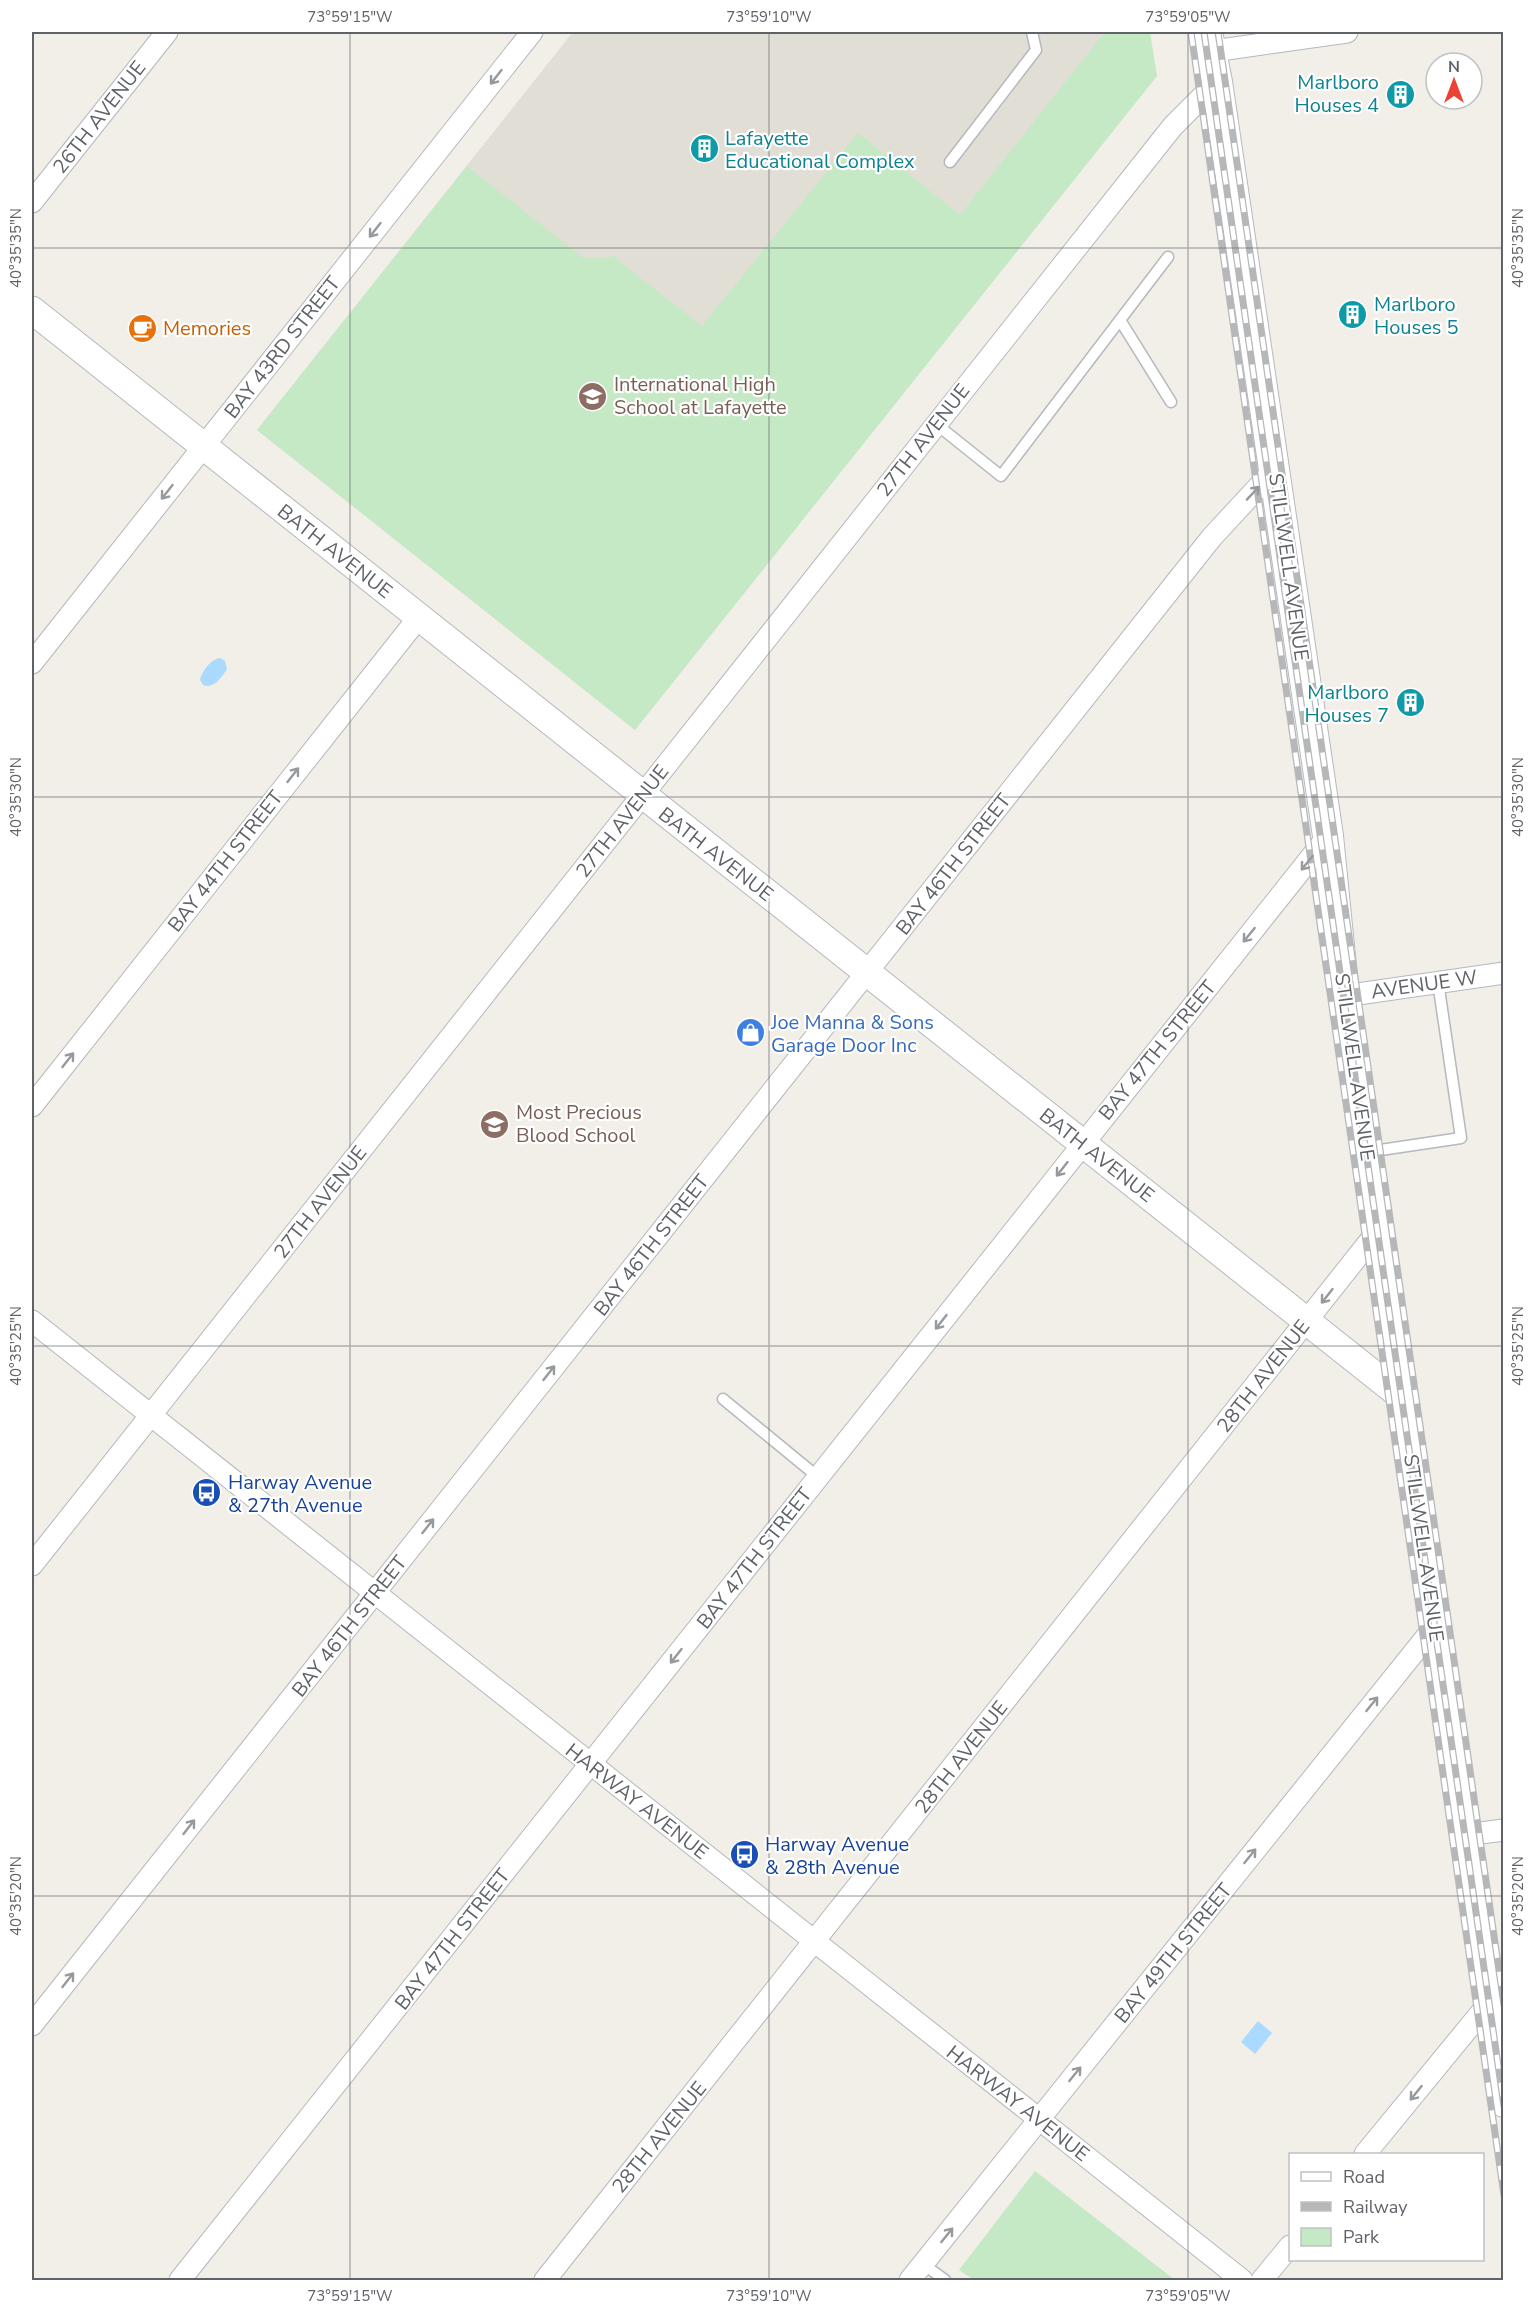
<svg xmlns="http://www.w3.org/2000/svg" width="1535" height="2312" viewBox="0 0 1535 2312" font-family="'Nunito Sans',sans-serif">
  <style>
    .education { fill: #e1ded6 }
    .green { fill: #c5e8c5 }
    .water { fill: #aadaff }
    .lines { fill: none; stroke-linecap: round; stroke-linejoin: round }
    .service-casing { stroke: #b5b8bc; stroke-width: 13 }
    .minor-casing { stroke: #b5b8bc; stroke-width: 23 }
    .tertiary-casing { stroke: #b5b8bc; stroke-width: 29 }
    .secondary-casing { stroke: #b6babf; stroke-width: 32 }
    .service { stroke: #fff; stroke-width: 10 }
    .minor { stroke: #fff; stroke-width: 21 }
    .tertiary { stroke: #fff; stroke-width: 27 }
    .secondary { stroke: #fff; stroke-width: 30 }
    .rail-casing { stroke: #b6b7b8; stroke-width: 7 }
    .rail { stroke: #fff; stroke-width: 4.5; stroke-dasharray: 14; stroke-linecap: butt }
    .oneway { stroke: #979a9d }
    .ticks { fill: none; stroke: #5f6368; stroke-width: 1.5; stroke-opacity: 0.45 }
    .labels { text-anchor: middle; stroke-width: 4.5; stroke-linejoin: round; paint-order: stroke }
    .culture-label { font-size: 20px; fill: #0d838f; stroke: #fff; text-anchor: end }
    .street-label { font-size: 20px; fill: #5f6368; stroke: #fff }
    .food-label { font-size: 20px; fill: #c56008; stroke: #fff; text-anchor: start }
    .education-label { font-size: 20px; fill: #785e54; stroke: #fff; text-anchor: start }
    .shop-label { font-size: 20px; fill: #366cbe; stroke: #fff; text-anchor: start }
    .transit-label { font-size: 20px; fill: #164399; stroke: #fff; text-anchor: start }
    .neatline { fill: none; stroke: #5f6368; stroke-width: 2 }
    .ticks-label { font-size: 15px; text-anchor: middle; fill: #5f6368 }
  </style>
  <rect width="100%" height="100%" fill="#f1efe8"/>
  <path class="education" d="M573,32H1150L635,730L257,430Z"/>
  <g class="green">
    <path d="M1105,32H1150L1157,76L635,730L257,430L467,166L583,258H610L614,255L619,261L702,326L858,133L960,215Z"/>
    <path d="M1035,2171L1175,2280H974L959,2270Z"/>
  </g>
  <g class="water">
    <path d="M220,658L225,661L227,669C221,678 214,689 203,685L200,680C202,671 211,659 220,658Z"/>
    <path d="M1258,2021L1272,2033L1255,2054L1241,2042Z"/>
  </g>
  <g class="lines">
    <defs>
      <g id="service">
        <path d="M950,162L1036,50L1032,32"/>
        <path d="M1120,320L1171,402"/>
        <path d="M936,424L1001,476L1168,257"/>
        <path d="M1367,1152L1461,1138L1438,982"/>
        <path d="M723,1399L818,1477"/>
        <path d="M923,2264L945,2280"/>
      </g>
      <g id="minor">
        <path d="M1213,51L1347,32"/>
        <path d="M32,202L167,32"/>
        <path d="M32,663L532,32"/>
        <path d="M1344,996L1504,973"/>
        <path d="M32,1106L419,617"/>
        <path d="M32,1321L1242,2280"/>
        <path d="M32,1565L1173,126L1217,82"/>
        <path d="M1465,1835L1504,1830"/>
        <path d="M32,2025L1212,537L1275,469"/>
        <path d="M1365,2154L1489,2003"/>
        <path d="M180,2280L1328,836"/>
        <path d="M545,2280L1377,1232"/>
        <path d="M910,2280L1436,1625"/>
        <path d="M1262,2280L1290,2246"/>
      </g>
      <path id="tertiary" d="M32,310L1401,1396"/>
      <path id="secondary" d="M1207,32L1217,82L1328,836L1344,996L1504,2102"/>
    </defs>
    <use href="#service" class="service-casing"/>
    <use href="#minor" class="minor-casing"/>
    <use href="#tertiary" class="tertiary-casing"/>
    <use href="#secondary" class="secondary-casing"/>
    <use href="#service" class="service"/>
    <use href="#minor" class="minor"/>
    <use href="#tertiary" class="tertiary"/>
    <use href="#secondary" class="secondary"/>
    <defs>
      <g id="rail">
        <path d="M1191,32L1504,2195"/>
        <path d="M1204,32L1504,2106"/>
        <path d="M1218,32L1504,2005"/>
      </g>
    </defs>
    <use href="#rail" class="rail-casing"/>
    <use href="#rail" class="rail"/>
  </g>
  <defs><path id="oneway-shaft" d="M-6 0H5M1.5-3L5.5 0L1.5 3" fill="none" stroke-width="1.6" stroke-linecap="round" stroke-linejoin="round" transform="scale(1.5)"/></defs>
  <g class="oneway">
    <use href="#oneway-shaft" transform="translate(496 77) rotate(128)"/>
    <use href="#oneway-shaft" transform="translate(375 230) rotate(128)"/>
    <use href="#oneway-shaft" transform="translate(167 492) rotate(128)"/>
    <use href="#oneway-shaft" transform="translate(1253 493) rotate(-47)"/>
    <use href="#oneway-shaft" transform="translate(293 775) rotate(-52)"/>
    <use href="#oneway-shaft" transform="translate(1307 863) rotate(129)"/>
    <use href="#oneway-shaft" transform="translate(1249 935) rotate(129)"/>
    <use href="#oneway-shaft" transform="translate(68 1060) rotate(-52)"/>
    <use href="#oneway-shaft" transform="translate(1062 1169) rotate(128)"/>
    <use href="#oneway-shaft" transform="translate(1327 1296) rotate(128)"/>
    <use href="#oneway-shaft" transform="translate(941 1322) rotate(128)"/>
    <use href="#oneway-shaft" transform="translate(549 1373) rotate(-52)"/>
    <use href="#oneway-shaft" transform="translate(428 1526) rotate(-52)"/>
    <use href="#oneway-shaft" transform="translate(676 1656) rotate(128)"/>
    <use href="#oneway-shaft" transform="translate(1372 1704) rotate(-51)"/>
    <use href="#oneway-shaft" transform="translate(189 1827) rotate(-52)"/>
    <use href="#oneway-shaft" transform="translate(1250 1856) rotate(-51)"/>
    <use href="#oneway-shaft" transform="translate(68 1980) rotate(-52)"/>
    <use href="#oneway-shaft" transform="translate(1075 2074) rotate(-51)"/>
    <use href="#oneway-shaft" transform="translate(1416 2093) rotate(129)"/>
    <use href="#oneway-shaft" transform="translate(947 2235) rotate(-51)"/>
  </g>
  <path class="ticks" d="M350,32V2280M769,32V2280M1188,32V2280M32,248H1504M32,797H1504M32,1346H1504M32,1896H1504"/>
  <defs>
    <symbol id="building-disc" viewBox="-11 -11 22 22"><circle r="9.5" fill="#0f9aa8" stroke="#fff"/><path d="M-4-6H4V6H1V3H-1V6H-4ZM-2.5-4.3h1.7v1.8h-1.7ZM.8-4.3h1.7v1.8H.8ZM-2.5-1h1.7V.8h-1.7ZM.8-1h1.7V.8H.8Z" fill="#fff"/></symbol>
    <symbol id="cafe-disc" viewBox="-11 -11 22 22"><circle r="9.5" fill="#e8710a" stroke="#fff"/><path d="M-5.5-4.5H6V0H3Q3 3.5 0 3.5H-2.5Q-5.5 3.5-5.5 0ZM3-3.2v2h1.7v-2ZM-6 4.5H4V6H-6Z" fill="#fff"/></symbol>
    <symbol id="school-disc" viewBox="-11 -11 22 22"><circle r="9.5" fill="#8d6e63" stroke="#fff"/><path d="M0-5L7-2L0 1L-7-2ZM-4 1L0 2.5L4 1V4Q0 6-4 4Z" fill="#fff"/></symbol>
    <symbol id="shop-disc" viewBox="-11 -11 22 22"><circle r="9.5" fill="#3f7fe0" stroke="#fff"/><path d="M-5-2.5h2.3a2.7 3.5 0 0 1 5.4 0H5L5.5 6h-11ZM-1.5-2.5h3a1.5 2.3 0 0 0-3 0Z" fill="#fff"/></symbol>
    <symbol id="bus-disc" viewBox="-11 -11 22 22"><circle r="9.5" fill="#1a4fb4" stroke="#fff"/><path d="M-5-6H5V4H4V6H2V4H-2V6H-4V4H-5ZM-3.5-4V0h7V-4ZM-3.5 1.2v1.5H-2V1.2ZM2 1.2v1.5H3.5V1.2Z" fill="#fff"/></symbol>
  </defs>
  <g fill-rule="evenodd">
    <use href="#building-disc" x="1384" y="78" width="33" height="33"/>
    <use href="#building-disc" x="688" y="132" width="33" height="33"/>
    <use href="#building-disc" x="1336" y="298" width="33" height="33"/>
    <use href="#cafe-disc" x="126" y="312" width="33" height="33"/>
    <use href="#school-disc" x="576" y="380" width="33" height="33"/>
    <use href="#building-disc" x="1394" y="686" width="33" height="33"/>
    <use href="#shop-disc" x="734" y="1016" width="33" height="33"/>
    <use href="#school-disc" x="478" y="1108" width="33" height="33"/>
    <use href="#bus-disc" x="190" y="1476" width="33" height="33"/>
    <use href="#bus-disc" x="728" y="1838" width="33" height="33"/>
  </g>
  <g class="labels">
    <g class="culture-label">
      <text x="1379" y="89">Marlboro<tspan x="1379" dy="23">Houses 4</tspan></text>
      <text x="725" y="145" text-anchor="start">Lafayette<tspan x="725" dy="23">Educational Complex</tspan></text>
      <text x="1374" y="311" text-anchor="start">Marlboro<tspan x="1374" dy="23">Houses 5</tspan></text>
      <text x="1389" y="699">Marlboro<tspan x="1389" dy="23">Houses 7</tspan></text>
    </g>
    <g class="street-label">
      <text transform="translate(99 117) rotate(-52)" y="7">26TH AVENUE</text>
      <text transform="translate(282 347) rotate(-52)" y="7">BAY 43RD STREET</text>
      <text transform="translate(923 440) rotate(-52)" y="7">27TH AVENUE</text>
      <text transform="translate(335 551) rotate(38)" y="7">BATH AVENUE</text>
      <text transform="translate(1289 567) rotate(82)" y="7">STILLWELL AVENUE</text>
      <text transform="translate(622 821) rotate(-52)" y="7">27TH AVENUE</text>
      <text transform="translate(716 854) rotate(38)" y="7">BATH AVENUE</text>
      <text transform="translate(225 861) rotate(-52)" y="7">BAY 44TH STREET</text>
      <text transform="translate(953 864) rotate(-52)" y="7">BAY 46TH STREET</text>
      <text transform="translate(1424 984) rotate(-8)" y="7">AVENUE W</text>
      <text transform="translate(1157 1050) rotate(-51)" y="7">BAY 47TH STREET</text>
      <text transform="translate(1355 1067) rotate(82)" y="7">STILLWELL AVENUE</text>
      <text transform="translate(1097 1155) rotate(38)" y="7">BATH AVENUE</text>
      <text transform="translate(320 1202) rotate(-52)" y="7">27TH AVENUE</text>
      <text transform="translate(651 1245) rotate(-52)" y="7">BAY 46TH STREET</text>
      <text transform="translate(1263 1376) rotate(-52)" y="7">28TH AVENUE</text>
      <text transform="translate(1424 1548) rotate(82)" y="7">STILLWELL AVENUE</text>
      <text transform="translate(754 1558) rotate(-52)" y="7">BAY 47TH STREET</text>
      <text transform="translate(349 1626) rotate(-52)" y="7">BAY 46TH STREET</text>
      <text transform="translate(961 1757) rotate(-52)" y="7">28TH AVENUE</text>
      <text transform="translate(637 1801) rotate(38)" y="7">HARWAY AVENUE</text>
      <text transform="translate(452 1939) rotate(-52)" y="7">BAY 47TH STREET</text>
      <text transform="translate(1173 1953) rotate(-51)" y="7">BAY 49TH STREET</text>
      <text transform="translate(1018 2103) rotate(38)" y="7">HARWAY AVENUE</text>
      <text transform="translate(659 2137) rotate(-51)" y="7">28TH AVENUE</text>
    </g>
    <g class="food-label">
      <text x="163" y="335">Memories</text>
    </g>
    <g class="education-label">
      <text x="614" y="391">International High<tspan x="614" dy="23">School at Lafayette</tspan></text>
      <text x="516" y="1119">Most Precious<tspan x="516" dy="23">Blood School</tspan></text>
    </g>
    <g class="shop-label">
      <text x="771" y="1029">Joe Manna &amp; Sons<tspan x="771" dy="23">Garage Door Inc</tspan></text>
    </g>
    <g class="transit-label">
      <text x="228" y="1489">Harway Avenue<tspan x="228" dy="23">&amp; 27th Avenue</tspan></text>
      <text x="765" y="1851">Harway Avenue<tspan x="765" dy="23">&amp; 28th Avenue</tspan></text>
    </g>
  </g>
  <rect width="1535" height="2312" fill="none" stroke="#ffffff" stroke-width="66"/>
  <rect x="1289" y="2153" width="195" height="108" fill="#ffffff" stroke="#bfc1c3" stroke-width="1.5"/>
  <rect x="1301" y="2172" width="30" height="9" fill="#ffffff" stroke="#bfc1c3" stroke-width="1.5"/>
  <text x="1343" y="2183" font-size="18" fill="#5f6368">Road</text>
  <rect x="1301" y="2202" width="30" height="9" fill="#b6b7b8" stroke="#bfc1c3" stroke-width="1.5"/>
  <text x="1343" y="2213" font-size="18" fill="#5f6368">Railway</text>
  <rect x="1301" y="2228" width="30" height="18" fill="#c5e8c5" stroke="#bfc1c3" stroke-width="1.5"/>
  <text x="1343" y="2243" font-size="18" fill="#5f6368">Park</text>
  <g transform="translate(1454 81)"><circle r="28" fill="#ffffff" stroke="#bfc1c3" stroke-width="1.5"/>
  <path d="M0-4.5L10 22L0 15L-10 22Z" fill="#ea4335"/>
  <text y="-9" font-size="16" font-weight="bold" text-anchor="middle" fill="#5f6368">N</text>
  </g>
  <rect x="33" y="33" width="1469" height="2246" class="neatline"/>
  <g class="ticks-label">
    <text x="350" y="22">73°59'15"W</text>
    <text x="769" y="22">73°59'10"W</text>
    <text x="1188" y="22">73°59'05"W</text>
    <text transform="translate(16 248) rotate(-90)" y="5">40°35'35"N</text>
    <text transform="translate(1518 248) rotate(-90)" y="5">40°35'35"N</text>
    <text transform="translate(16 797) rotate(-90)" y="5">40°35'30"N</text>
    <text transform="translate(1518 797) rotate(-90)" y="5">40°35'30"N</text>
    <text transform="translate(16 1346) rotate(-90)" y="5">40°35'25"N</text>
    <text transform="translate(1518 1346) rotate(-90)" y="5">40°35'25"N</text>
    <text transform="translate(16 1896) rotate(-90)" y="5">40°35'20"N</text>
    <text transform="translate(1518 1896) rotate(-90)" y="5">40°35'20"N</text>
    <text x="350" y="2301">73°59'15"W</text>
    <text x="769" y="2301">73°59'10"W</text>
    <text x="1188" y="2301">73°59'05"W</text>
  </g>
</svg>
